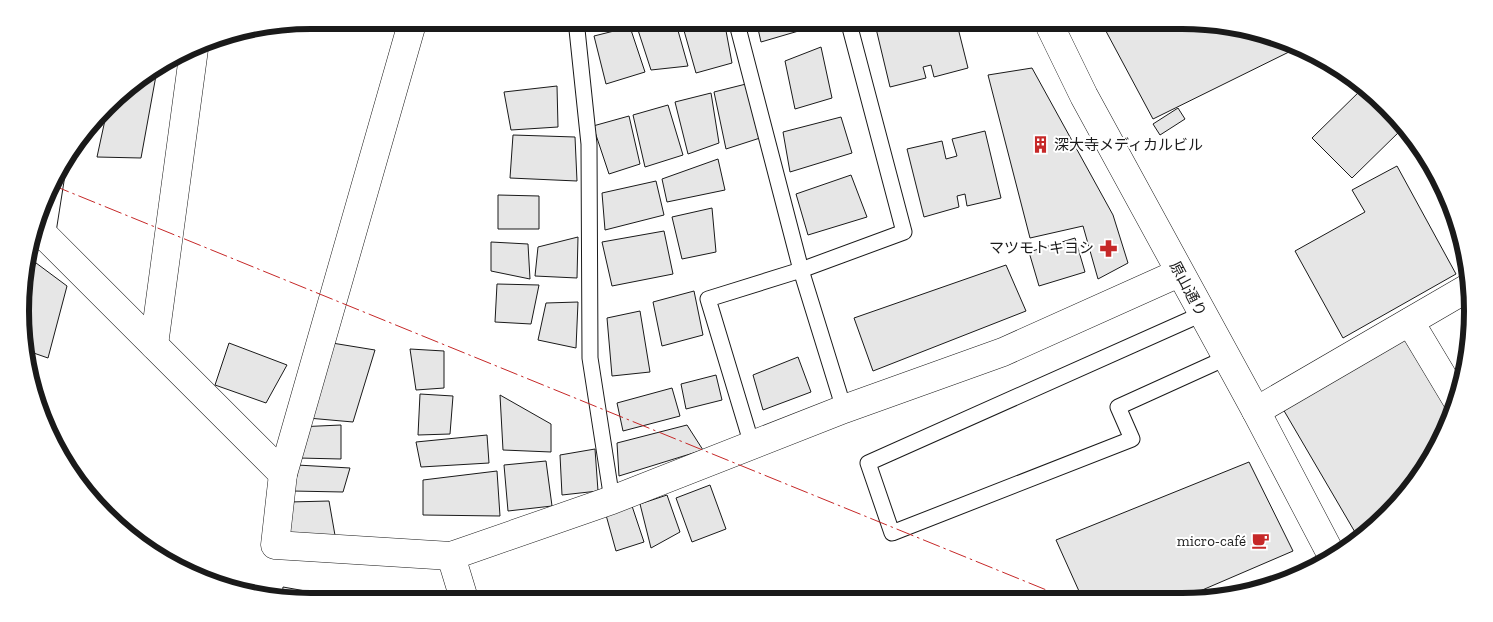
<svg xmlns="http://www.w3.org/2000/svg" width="1493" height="622" viewBox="0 0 1493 622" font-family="'Zilla Slab','Noto Sans JP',serif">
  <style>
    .building { fill: #e6e6e6; stroke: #1a1a1a }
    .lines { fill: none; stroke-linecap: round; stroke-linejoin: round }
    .lane-casing { stroke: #1a1a1a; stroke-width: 17 }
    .street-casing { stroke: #1a1a1a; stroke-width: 29 }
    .secondary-casing { stroke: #1a1a1a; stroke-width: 29 }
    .lane { stroke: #fff; stroke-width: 15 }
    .street { stroke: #fff; stroke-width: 28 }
    .secondary { stroke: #fff; stroke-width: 28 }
    .power { stroke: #c62828; stroke-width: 1; stroke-dasharray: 18 4 2.5 4; stroke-linecap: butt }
    .labels { text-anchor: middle; stroke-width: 4; stroke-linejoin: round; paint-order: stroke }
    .poi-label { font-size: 15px; fill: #1a1a1a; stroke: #fff; text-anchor: end }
    .street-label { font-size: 15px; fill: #1a1a1a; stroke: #fff }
    .rim { fill: none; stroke: #1a1a1a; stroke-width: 6 }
  </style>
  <rect width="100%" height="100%" fill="#fff"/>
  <g class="building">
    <path d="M660,20H675L688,66L651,70L637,27Z"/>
    <path d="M681,20H724L732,63L696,73Z"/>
    <path d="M756,20H818L819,25L761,42Z"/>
    <path d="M874,20H910L913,30L923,27L922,20H956L968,68L934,77L931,65L923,67L926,78L890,87Z"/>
    <path d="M1100,20H1182L1275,35L1297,48L1153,119Z"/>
    <path d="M630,27L645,72L606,84L594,36Z"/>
    <path d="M821,47L832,98L795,109L785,61Z"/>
    <path d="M1032,68L1113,215L1128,263L1098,279L1083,226L1030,238L988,75Z"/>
    <path d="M157,70L141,158L97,157L108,106L119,92Z"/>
    <path d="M746,84L760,138L726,149L714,92Z"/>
    <path d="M557,86L558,127L511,130L504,92Z"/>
    <path d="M1364,87L1374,92L1402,129L1352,178L1312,138Z"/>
    <path d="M711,93L719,143L688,154L675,102Z"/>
    <path d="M668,105L683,155L645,167L633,115Z"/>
    <path d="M1178,108L1185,119L1160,135L1153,124Z"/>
    <path d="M629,116L640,164L609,174L593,126Z"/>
    <path d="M841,117L852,153L790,172L783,132Z"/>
    <path d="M985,131L1001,198L967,206L965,194L957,196L959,207L924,217L907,149L942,141L946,159L957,156L952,139Z"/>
    <path d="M513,135L575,137L577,181L510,178Z"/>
    <path d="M718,159L725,190L667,202L662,179Z"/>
    <path d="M1397,166L1456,274L1343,338L1295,251L1365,212L1352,190Z"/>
    <path d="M851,175L867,217L808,235L796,194Z"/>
    <path d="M656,181L664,215L605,230L602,193Z"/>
    <path d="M498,195L539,196V229H498Z"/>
    <path d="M712,208L716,252L682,259L672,217Z"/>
    <path d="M664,231L673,274L612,286L602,242Z"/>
    <path d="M578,237L577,278L535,276L538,247Z"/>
    <path d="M1075,238L1085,272L1039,286L1029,252Z"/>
    <path d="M491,242L528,244L530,279L491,271Z"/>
    <path d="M28,257L67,286L48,358L25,350L23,273Z"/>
    <path d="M1006,265L1026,311L873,371L854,318Z"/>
    <path d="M497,284L539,285L531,324L495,322Z"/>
    <path d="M694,291L703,335L662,346L653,302Z"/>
    <path d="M578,302L576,348L538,340L546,303Z"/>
    <path d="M640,311L650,372L612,376L607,318Z"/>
    <path d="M1408,336L1453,414L1424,473L1374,530L1359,539L1283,409Z"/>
    <path d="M229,343L287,365L266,403L215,385Z"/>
    <path d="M332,343L375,350L353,422L308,418Z"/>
    <path d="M410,349L444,351V388L416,390Z"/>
    <path d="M798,357L811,392L763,410L753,375Z"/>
    <path d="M716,375L722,400L686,409L681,384Z"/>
    <path d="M672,388L680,416L623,431L617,403Z"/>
    <path d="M420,394L453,396L450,434L418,435Z"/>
    <path d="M500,395L551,424V452L503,450Z"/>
    <path d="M341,425V459L299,458L297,427Z"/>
    <path d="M687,425L703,450L619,476L617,443Z"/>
    <path d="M487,435L489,463L421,467L416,442Z"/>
    <path d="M595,449L598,491L562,495L560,455Z"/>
    <path d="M546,461L552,506L508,511L504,465Z"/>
    <path d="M1249,462L1293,551L1179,600H1083L1056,540Z"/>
    <path d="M297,465L350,468L343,492L292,491Z"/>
    <path d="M497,471L500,516L423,515V480Z"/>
    <path d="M710,485L726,529L692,542L676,498Z"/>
    <path d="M667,495L680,532L651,548L640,504Z"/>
    <path d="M329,501L336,541L289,540V502Z"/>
    <path d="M632,506L644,542L616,551L606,515Z"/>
    <path d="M283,587L328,595L327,602H311L282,597Z"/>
    <path d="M443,596L445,602H424Z"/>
  </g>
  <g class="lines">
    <defs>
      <g id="lane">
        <path d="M576,20L589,144L590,358L612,500"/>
        <path d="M736,20L801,270L844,409"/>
        <path d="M47,238L58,168"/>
        <path d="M1202,314L868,463L892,533L1132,439L1118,407L1226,358"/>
        <path d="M752,445L708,299L801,270L904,232L848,20"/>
      </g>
      <g id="street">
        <path d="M413,20L283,474L275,545L451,556L612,500L844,409L1003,352L1179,273"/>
        <path d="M36,234L47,238L283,474"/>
        <path d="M1410,322L1458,402"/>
        <path d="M154,345L194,49"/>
        <path d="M1256,411L1471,286"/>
        <path d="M451,556L465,602"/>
      </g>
      <path id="secondary" d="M1047,20L1084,96L1256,411L1332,556"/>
    </defs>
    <use href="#lane" class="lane-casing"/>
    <use href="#street" class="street-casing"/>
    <use href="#secondary" class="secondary-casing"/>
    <use href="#lane" class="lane"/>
    <use href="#street" class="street"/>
    <use href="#secondary" class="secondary"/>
    <path class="power" d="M52,185L1071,600"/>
  </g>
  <defs>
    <symbol id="building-bare" viewBox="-9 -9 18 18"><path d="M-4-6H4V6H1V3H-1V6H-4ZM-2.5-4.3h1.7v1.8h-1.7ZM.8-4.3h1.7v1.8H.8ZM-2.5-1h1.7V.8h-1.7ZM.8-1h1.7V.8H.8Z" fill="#c62828" stroke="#fff" stroke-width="2.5" paint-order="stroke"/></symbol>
    <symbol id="pharmacy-bare" viewBox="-9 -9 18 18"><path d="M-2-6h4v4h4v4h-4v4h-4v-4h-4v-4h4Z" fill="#c62828" stroke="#fff" stroke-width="2.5" paint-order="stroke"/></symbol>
    <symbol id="cafe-bare" viewBox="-9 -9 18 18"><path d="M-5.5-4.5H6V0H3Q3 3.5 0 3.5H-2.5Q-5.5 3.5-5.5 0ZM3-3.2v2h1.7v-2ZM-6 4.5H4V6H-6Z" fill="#c62828" stroke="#fff" stroke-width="2.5" paint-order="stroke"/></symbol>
  </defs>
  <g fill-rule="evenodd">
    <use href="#building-bare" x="1028" y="132" width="25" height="25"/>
    <use href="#pharmacy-bare" x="1096" y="236" width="25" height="25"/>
    <use href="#cafe-bare" x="1248" y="528" width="25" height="25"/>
  </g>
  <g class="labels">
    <g class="poi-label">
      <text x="1054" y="150" text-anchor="start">深大寺メディカルビル</text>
      <text x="1094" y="253">マツモトキヨシ</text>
      <text x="1246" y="546">micro-café</text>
    </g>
    <g class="street-label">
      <text transform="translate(1188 289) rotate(62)" y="5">原山通り</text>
    </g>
  </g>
  <path d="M0 0H1493V622H0ZM311 29H1182A282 282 0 0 1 1464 311V311A282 282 0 0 1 1182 593H311A282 282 0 0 1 29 311V311A282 282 0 0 1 311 29Z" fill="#fff" fill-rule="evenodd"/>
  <path class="rim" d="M311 29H1182A282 282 0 0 1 1464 311V311A282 282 0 0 1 1182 593H311A282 282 0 0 1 29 311V311A282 282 0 0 1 311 29Z"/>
</svg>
